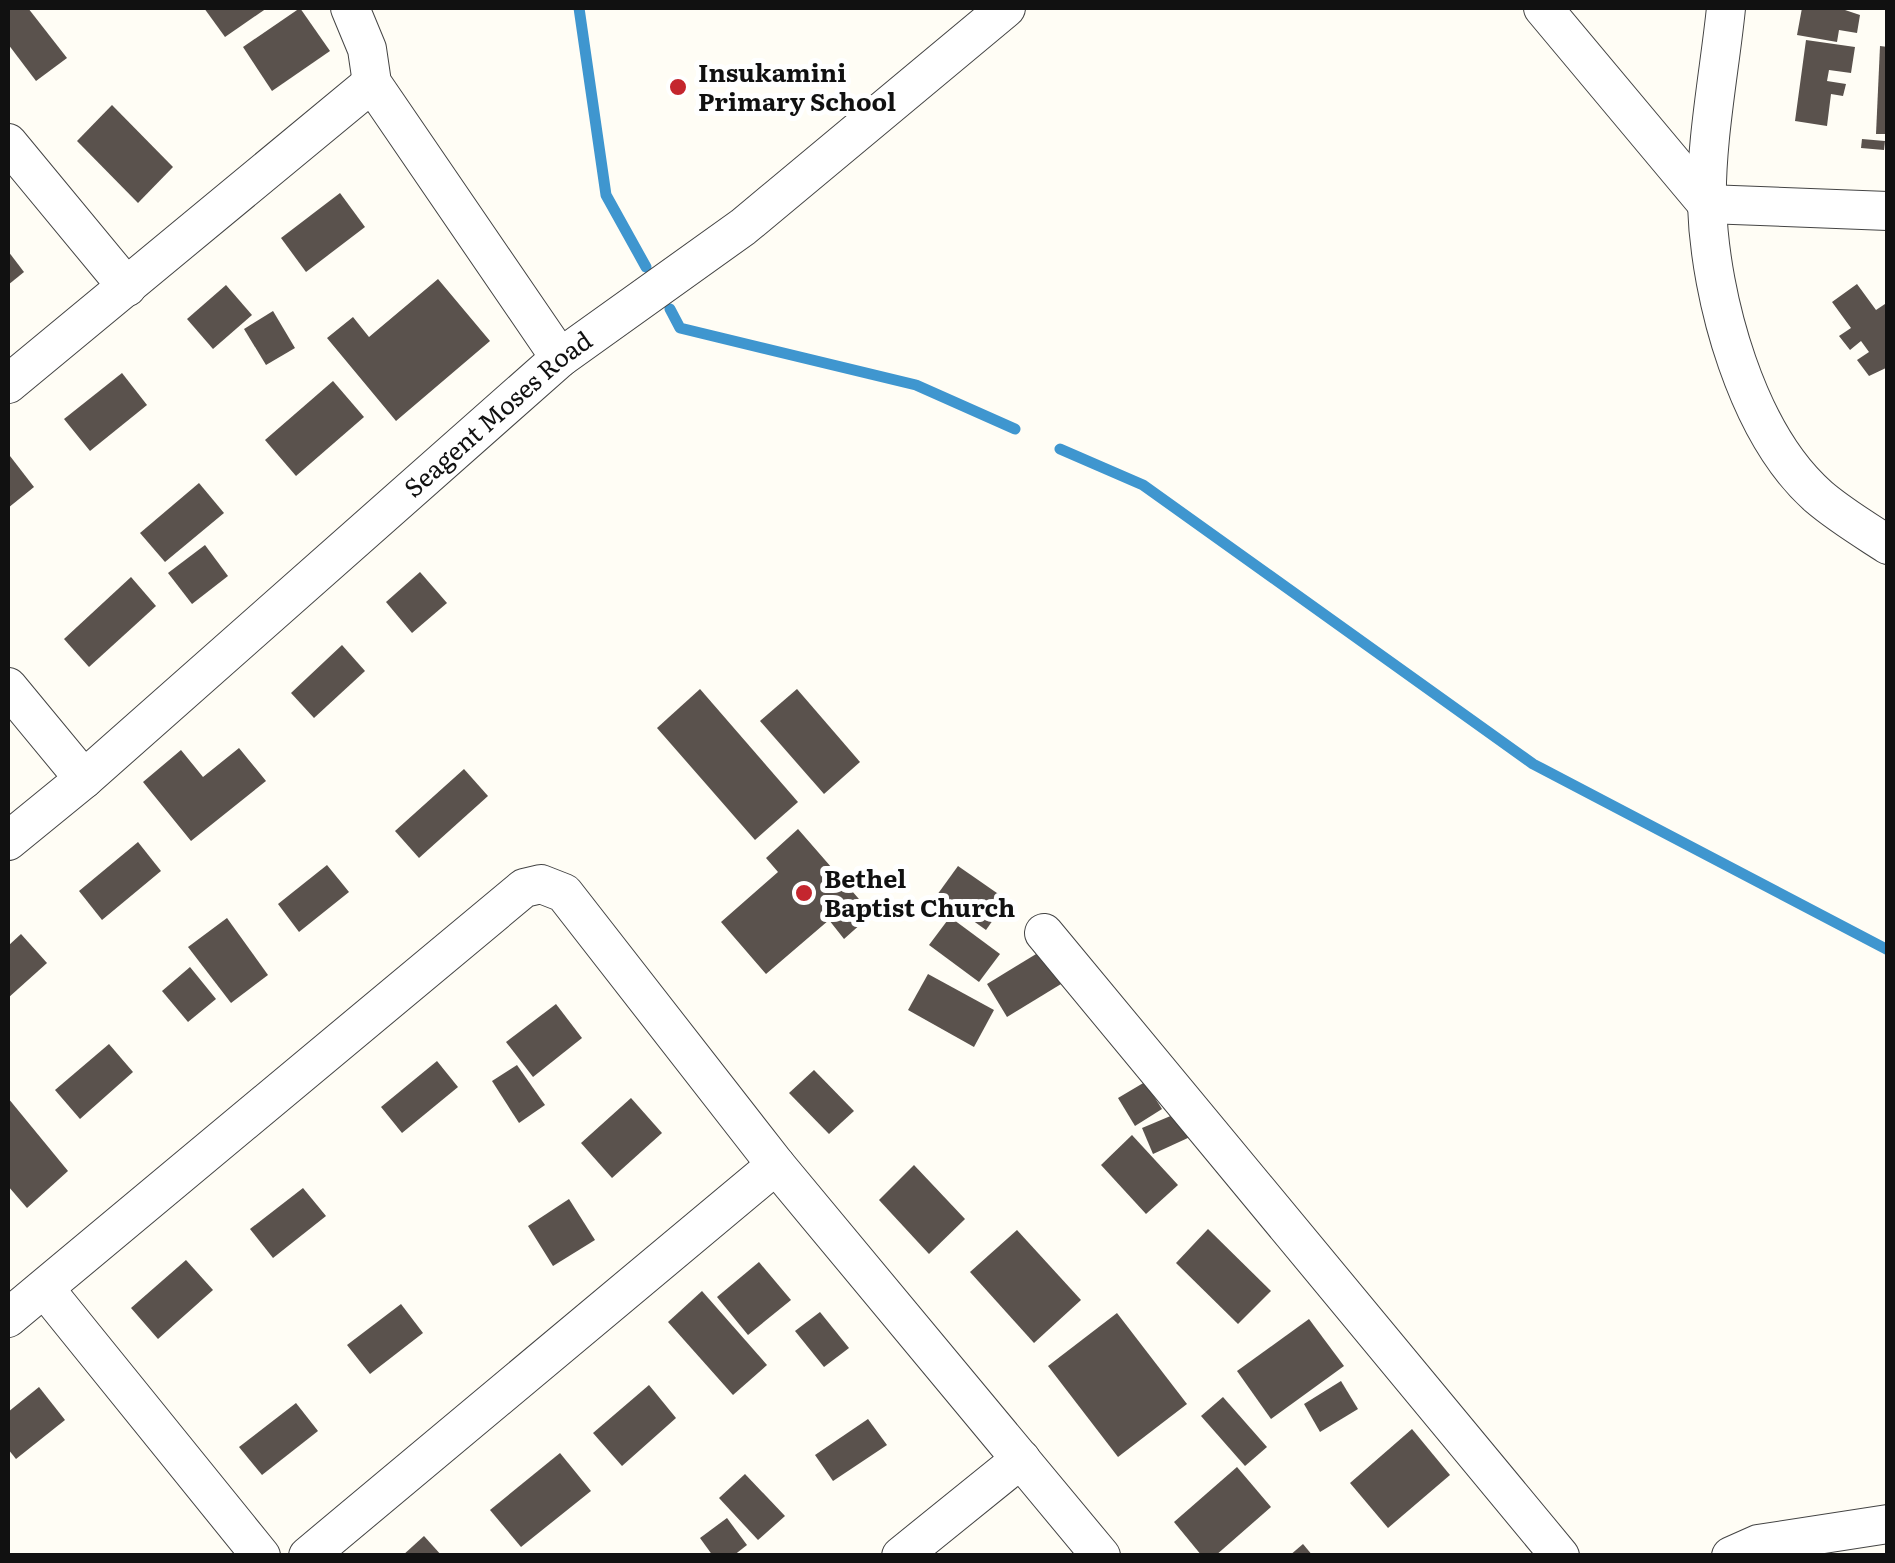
<svg xmlns="http://www.w3.org/2000/svg" width="1895" height="1563" viewBox="0 0 1895 1563" font-family="Literata,serif">
  <style>
    .lines { fill: none; stroke-linecap: round; stroke-linejoin: round }
    .stream { stroke: #3f96cf; stroke-width: 11 }
    .building { fill: #5a524d }
    .minor-casing { stroke: #444; stroke-width: 40 }
    .minor { stroke: #fff; stroke-width: 38 }
    .poi-dot { fill: #c4262e; stroke: #fff; stroke-width: 4 }
    .labels { text-anchor: middle; stroke-width: 10; stroke-linejoin: round; paint-order: stroke }
    .poi-label { font-size: 25px; font-weight: bold; fill: #111; stroke: #fff; text-anchor: start }
    .street-label { font-size: 25px; fill: #111; stroke: #fff }
  </style>
  <rect width="100%" height="100%" fill="#fffdf5"/>
  <g class="lines">
    <g class="stream">
      <path d="M579,8L606,195L646,267"/>
      <path d="M670,309L680,328L916,385L1015,429"/>
      <path d="M1060,449L1143,485L1533,764L1888,950"/>
    </g>
  </g>
  <g class="building">
    <path d="M11,8H28L67,58L36,81L8,44V11Z"/>
    <path d="M204,8H267L225,37Z"/>
    <path d="M300,8L330,51L272,91L243,47Z"/>
    <path d="M1802,8H1839L1860,15L1857,33L1839,30L1837,42L1797,35Z"/>
    <path d="M1806,40L1855,47L1851,73L1829,70L1827,81L1846,84L1843,96L1831,94L1827,126L1795,121Z"/>
    <path d="M1880,46L1888,47V134H1876Z"/>
    <path d="M112,105L173,167L138,203L77,141Z"/>
    <path d="M1862,139L1885,141L1884,150L1861,148Z"/>
    <path d="M340,193L365,227L306,272L281,238Z"/>
    <path d="M8,251L24,272L8,285Z"/>
    <path d="M438,279L490,341L396,421L327,338L353,317L369,337Z"/>
    <path d="M1857,284L1876,310L1888,302V367L1869,376L1857,360L1869,352L1861,341L1850,350L1839,336L1851,328L1832,302Z"/>
    <path d="M226,285L252,315L213,349L187,319Z"/>
    <path d="M273,311L295,348L266,365L244,329Z"/>
    <path d="M122,373L147,405L90,451L64,419Z"/>
    <path d="M333,381L364,417L296,476L265,440Z"/>
    <path d="M10,456L34,487L8,508V457Z"/>
    <path d="M199,483L224,513L165,562L140,533Z"/>
    <path d="M205,545L228,576L192,604L168,573Z"/>
    <path d="M420,572L447,603L412,633L386,602Z"/>
    <path d="M131,577L156,606L89,667L64,639Z"/>
    <path d="M342,645L365,671L314,718L291,693Z"/>
    <path d="M700,689L798,802L755,840L657,728Z"/>
    <path d="M797,689L860,762L824,794L760,721Z"/>
    <path d="M239,748L266,781L191,841L143,782L181,750L203,777Z"/>
    <path d="M464,769L488,796L419,858L395,831Z"/>
    <path d="M798,829L872,914L844,939L829,920L766,974L721,922L778,872L766,858Z"/>
    <path d="M138,842L161,871L102,920L79,891Z"/>
    <path d="M327,865L349,892L299,932L278,904Z"/>
    <path d="M958,866L1007,900L986,930L937,895Z"/>
    <path d="M950,917L1000,954L979,982L929,945Z"/>
    <path d="M227,918L268,975L231,1003L188,947Z"/>
    <path d="M21,934L47,963L8,998V946Z"/>
    <path d="M1046,948L1066,981L1007,1017L987,984Z"/>
    <path d="M190,967L216,999L188,1022L162,991Z"/>
    <path d="M928,974L994,1010L974,1047L908,1010Z"/>
    <path d="M556,1004L582,1038L533,1077L506,1042Z"/>
    <path d="M109,1044L133,1072L80,1119L55,1090Z"/>
    <path d="M437,1061L458,1087L402,1133L381,1107Z"/>
    <path d="M517,1065L545,1105L519,1123L492,1081Z"/>
    <path d="M814,1070L854,1111L829,1134L789,1093Z"/>
    <path d="M1145,1082L1162,1109L1135,1126L1118,1098Z"/>
    <path d="M8,1098L68,1171L27,1208L8,1186Z"/>
    <path d="M631,1098L662,1133L612,1178L581,1143Z"/>
    <path d="M1180,1112L1190,1137L1153,1154L1142,1128Z"/>
    <path d="M1132,1135L1178,1185L1146,1214L1101,1165Z"/>
    <path d="M914,1165L965,1219L929,1254L879,1200Z"/>
    <path d="M303,1188L326,1216L273,1258L250,1229Z"/>
    <path d="M569,1199L595,1240L553,1266L528,1226Z"/>
    <path d="M1208,1229L1271,1291L1238,1324L1176,1263Z"/>
    <path d="M1017,1230L1081,1300L1034,1343L970,1272Z"/>
    <path d="M186,1260L213,1290L158,1339L131,1308Z"/>
    <path d="M759,1262L791,1300L748,1335L717,1297Z"/>
    <path d="M702,1291L767,1365L733,1395L668,1322Z"/>
    <path d="M401,1304L423,1333L370,1374L347,1345Z"/>
    <path d="M820,1312L849,1348L824,1367L795,1331Z"/>
    <path d="M1117,1313L1187,1404L1118,1457L1048,1366Z"/>
    <path d="M1309,1319L1344,1366L1271,1419L1237,1371Z"/>
    <path d="M1341,1381L1358,1409L1320,1432L1304,1404Z"/>
    <path d="M649,1385L676,1418L622,1466L593,1433Z"/>
    <path d="M39,1387L65,1420L16,1459L8,1449V1412Z"/>
    <path d="M1223,1397L1267,1447L1245,1466L1201,1416Z"/>
    <path d="M296,1403L318,1431L262,1475L239,1447Z"/>
    <path d="M868,1419L887,1445L833,1481L815,1455Z"/>
    <path d="M1412,1429L1450,1475L1388,1528L1350,1483Z"/>
    <path d="M560,1453L591,1491L521,1547L490,1510Z"/>
    <path d="M1237,1467L1271,1507L1215,1556H1202L1174,1522Z"/>
    <path d="M745,1474L785,1516L758,1540L719,1498Z"/>
    <path d="M727,1518L747,1545L733,1556H713L700,1538Z"/>
    <path d="M424,1536L442,1556H402Z"/>
    <path d="M1303,1544L1313,1556H1289Z"/>
  </g>
  <g class="lines">
    <defs>
      <g id="minor">
        <path d="M350,8L367,49L372,83L560,358"/>
        <path d="M1543,8L1707,204L1888,211"/>
        <path d="M1726,8C1720,68 1705,145 1707,205C1710,298 1747,434 1819,497C1840,515 1865,530 1888,545"/>
        <path d="M8,143L127,287"/>
        <path d="M8,384L372,83"/>
        <path d="M8,687L84,779"/>
        <path id="s1" d="M8,841L84,779L560,358L743,227L1006,8"/>
        <path d="M1044,933L1560,1556"/>
        <path d="M45,1289L261,1556"/>
        <path d="M8,1318L524,888L541,884L564,893L776,1165L1101,1556"/>
        <path d="M308,1556L776,1165"/>
        <path d="M901,1556L1021,1459"/>
        <path d="M1731,1556L1758,1544L1888,1524"/>
      </g>
    </defs>
    <use href="#minor" class="minor-casing"/>
    <use href="#minor" class="minor"/>
  </g>
  <g class="poi-dot">
    <circle cx="678" cy="87" r="10"/>
    <circle cx="804" cy="893" r="10"/>
  </g>
  <g class="labels">
    <g class="poi-label">
      <text x="698" y="82">Insukamini<tspan x="698" dy="29">Primary School</tspan></text>
      <text x="824" y="888">Bethel<tspan x="824" dy="29">Baptist Church</tspan></text>
    </g>
    <g class="street-label">
      <text dy="9" stroke="none"><textPath href="#s1" startOffset="650">Seagent Moses Road</textPath></text>
    </g>
  </g>
  <rect width="1895" height="1563" fill="none" stroke="#111111" stroke-width="20"/>
</svg>
